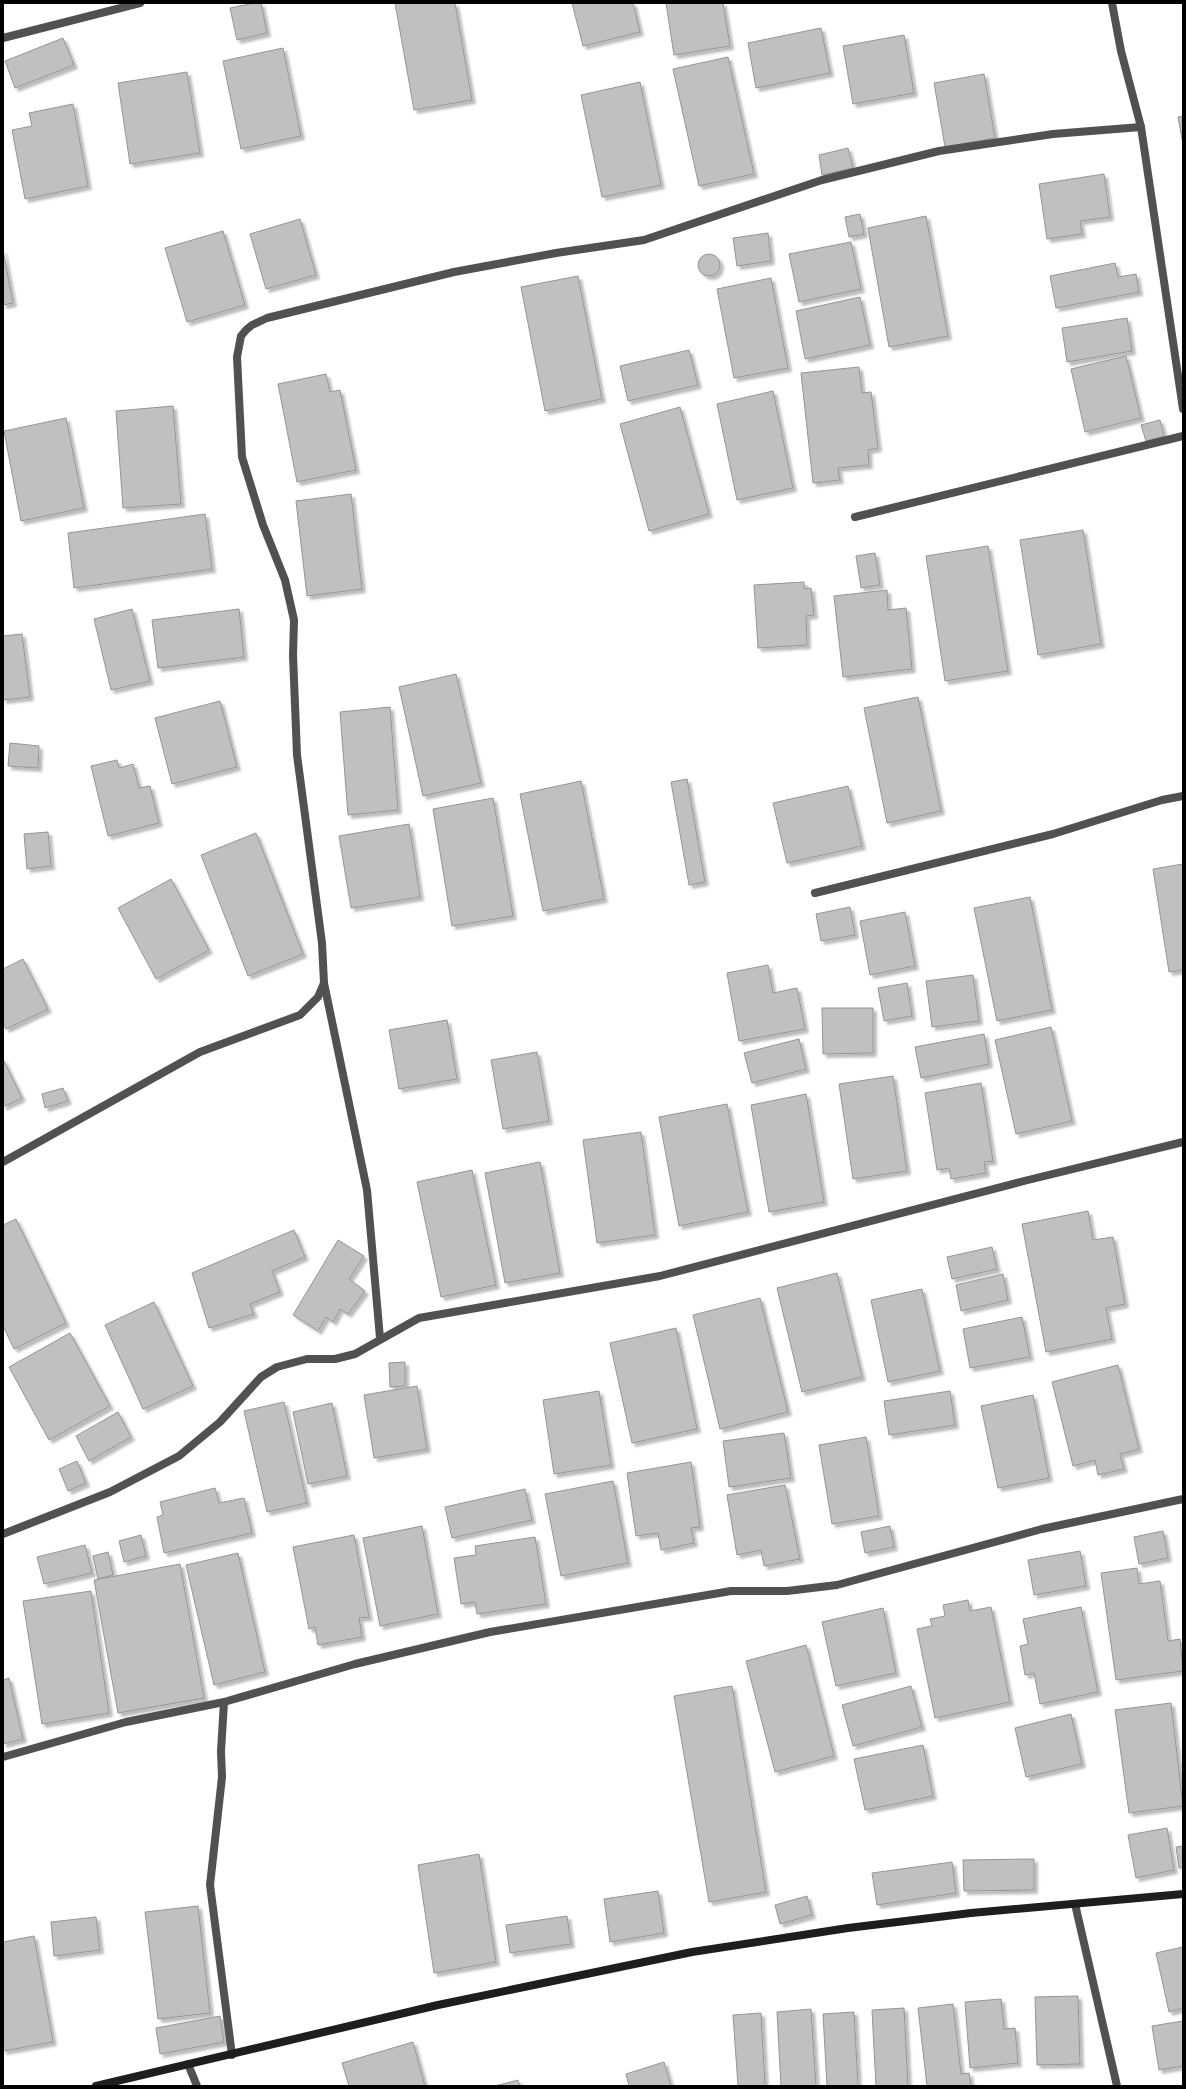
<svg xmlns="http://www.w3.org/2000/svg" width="1186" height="2089" viewBox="0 0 1186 2089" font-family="Jost,sans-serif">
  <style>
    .building { fill: #c0c0c0; stroke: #959595; filter: url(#shadow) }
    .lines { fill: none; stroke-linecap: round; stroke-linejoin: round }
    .street { stroke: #515151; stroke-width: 8 }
    .secondary { stroke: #1e1e1e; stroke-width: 8 }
  </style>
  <defs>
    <filter id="shadow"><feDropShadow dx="3.5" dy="3.5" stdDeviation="1" flood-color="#0004"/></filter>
  </defs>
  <rect width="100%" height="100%" fill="#fff"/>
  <g class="building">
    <path d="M255,3H261L267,33L237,40L230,8Z"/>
    <path d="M395,3H455L472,100L414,110Z"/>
    <path d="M572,3H633L640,32L583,46Z"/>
    <path d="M666,3H723L730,46L674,55Z"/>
    <path d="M821,28L830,73L756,88L748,43Z"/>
    <path d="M904,35L914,93L853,104L843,46Z"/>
    <path d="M63,38L74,65L15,88L5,61Z"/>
    <path d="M283,48L301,136L241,149L223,61Z"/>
    <path d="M728,57L754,174L699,186L673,69Z"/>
    <path d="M187,72L200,153L130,164L118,83Z"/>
    <path d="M984,74L995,138L945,147L934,83Z"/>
    <path d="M640,82L661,185L602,197L581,95Z"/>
    <path d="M73,104L88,186L25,199L12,130L32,126L29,113Z"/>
    <path d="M1183,116V144L1178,117Z"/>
    <path d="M848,148L853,168L822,175L819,155Z"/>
    <path d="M1104,174L1110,217L1080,221L1082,234L1047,239L1039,184Z"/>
    <path d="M860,214L864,234L849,237L845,217Z"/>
    <path d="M926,216L948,336L889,347L868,228Z"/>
    <path d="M300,219L316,275L266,289L250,234Z"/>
    <path d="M223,231L245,305L187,322L165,248Z"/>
    <path d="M768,233L771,261L737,266L733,238Z"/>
    <path d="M851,242L861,289L799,302L789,254Z"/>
    <path d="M3,250L13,303L3,305Z"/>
    <circle cx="709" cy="265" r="11"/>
    <path d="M1115,263L1118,277L1136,274L1139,292L1056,308L1050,276Z"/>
    <path d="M578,276L602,399L545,411L521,287Z"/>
    <path d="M771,278L788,368L734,378L717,289Z"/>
    <path d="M860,297L870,345L805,359L796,311Z"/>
    <path d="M1127,318L1132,351L1067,362L1062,328Z"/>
    <path d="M689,350L698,385L628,401L620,366Z"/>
    <path d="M1126,356L1141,418L1085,432L1071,369Z"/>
    <path d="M859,367L862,393L871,392L878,448L868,450L869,465L838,468L840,480L813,483L801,373Z"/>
    <path d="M326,374L330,392L340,390L356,470L297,482L278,384Z"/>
    <path d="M773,391L793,488L737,500L717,404Z"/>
    <path d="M173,406L181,504L123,508L116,411Z"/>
    <path d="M680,407L709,514L649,531L620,424Z"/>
    <path d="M66,418L84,508L21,521L4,431Z"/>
    <path d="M1160,420L1164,436L1146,441L1141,425Z"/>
    <path d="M351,494L362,589L307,596L296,501Z"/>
    <path d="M205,514L212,569L74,588L68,533Z"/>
    <path d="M1083,530L1101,644L1038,655L1020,540Z"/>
    <path d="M988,546L1008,671L945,681L926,556Z"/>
    <path d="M875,553L880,585L861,588L856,556Z"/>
    <path d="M804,582V589L811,588L814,615L806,616L807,645L758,648L754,585Z"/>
    <path d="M887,590L888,610L906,608L912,669L843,677L834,596Z"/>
    <path d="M132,609L150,681L111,690L94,619Z"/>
    <path d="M239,609L244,657L158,668L152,620Z"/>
    <path d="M22,634L30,697L3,700V636Z"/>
    <path d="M456,674L481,783L423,796L399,687Z"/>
    <path d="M918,697L941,811L887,823L864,708Z"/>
    <path d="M220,701L237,767L172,784L155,718Z"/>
    <path d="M390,707L398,810L348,815L340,712Z"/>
    <path d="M10,743L39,746L38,768L8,766Z"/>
    <path d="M117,760L119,768L133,764L139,788L150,786L159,823L108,836L91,766Z"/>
    <path d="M687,779L705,882L689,885L671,782Z"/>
    <path d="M581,781L604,899L543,911L520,794Z"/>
    <path d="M848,786L862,846L787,863L773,803Z"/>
    <path d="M493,798L513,916L452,926L433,809Z"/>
    <path d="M409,824L420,897L351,908L339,836Z"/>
    <path d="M48,832L51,866L27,869L24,834Z"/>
    <path d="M256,833L303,954L248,976L201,855Z"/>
    <path d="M1183,864V970L1169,972L1153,869Z"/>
    <path d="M171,879L209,950L156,979L118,908Z"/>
    <path d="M1030,897L1052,1010L997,1021L974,908Z"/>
    <path d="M850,907L855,935L821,941L816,914Z"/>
    <path d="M905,912L915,966L870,975L860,921Z"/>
    <path d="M23,959L48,1009L6,1029L3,1023V969Z"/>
    <path d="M768,965L773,993L797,988L805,1029L739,1041L727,973Z"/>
    <path d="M973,975L979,1021L932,1027L926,981Z"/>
    <path d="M907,983L912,1016L884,1021L878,988Z"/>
    <path d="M822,1008H873V1053L823,1054Z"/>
    <path d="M447,1020L457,1079L399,1089L389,1030Z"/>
    <path d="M1051,1027L1072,1121L1016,1134L995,1040Z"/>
    <path d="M984,1034L989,1064L921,1078L915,1047Z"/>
    <path d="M799,1039L806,1069L752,1083L744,1053Z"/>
    <path d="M537,1052L549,1121L503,1129L491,1060Z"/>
    <path d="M3,1059L22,1098L3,1107Z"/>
    <path d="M893,1076L907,1171L853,1179L839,1084Z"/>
    <path d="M981,1083L993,1161L984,1162L986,1173L951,1179L949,1168L937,1170L925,1093Z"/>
    <path d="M63,1088L68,1101L45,1108L42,1094Z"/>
    <path d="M806,1094L824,1202L769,1212L751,1105Z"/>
    <path d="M727,1104L748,1212L679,1226L659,1117Z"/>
    <path d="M641,1132L655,1235L597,1243L583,1140Z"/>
    <path d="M540,1162L560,1273L505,1283L485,1173Z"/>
    <path d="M472,1170L496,1285L441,1297L417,1182Z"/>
    <path d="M1088,1211L1093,1240L1113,1237L1125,1304L1106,1308L1112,1339L1046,1352L1022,1224Z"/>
    <path d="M16,1219L66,1323L14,1349L3,1326V1225Z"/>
    <path d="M294,1230L305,1257L272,1271L280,1292L250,1304L254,1314L209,1328L192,1273Z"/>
    <path d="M338,1240L364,1256L349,1279L365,1291L348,1314L340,1309L333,1322L326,1317L318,1331L293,1315Z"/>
    <path d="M992,1247L997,1269L952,1279L947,1257Z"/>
    <path d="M837,1273L862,1377L802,1392L777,1288Z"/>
    <path d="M1003,1274L1008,1300L961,1311L956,1285Z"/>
    <path d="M922,1289L940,1371L888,1382L871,1300Z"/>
    <path d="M760,1298L788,1412L720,1429L693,1315Z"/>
    <path d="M154,1302L193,1386L143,1409L105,1325Z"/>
    <path d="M1022,1317L1030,1357L970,1368L963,1329Z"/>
    <path d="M676,1328L697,1429L632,1443L610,1343Z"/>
    <path d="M70,1333L110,1406L49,1440L9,1367Z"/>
    <path d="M405,1362V1386L390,1387L389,1363Z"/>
    <path d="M1118,1365L1139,1449L1120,1454L1124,1469L1098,1475L1095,1460L1073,1466L1052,1382Z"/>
    <path d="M417,1386L427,1449L374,1458L364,1395Z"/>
    <path d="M599,1391L611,1465L554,1474L543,1400Z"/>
    <path d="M950,1391L955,1425L889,1435L884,1401Z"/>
    <path d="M1033,1395L1049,1478L998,1488L981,1406Z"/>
    <path d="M284,1402L307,1503L267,1512L244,1411Z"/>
    <path d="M332,1403L347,1476L308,1484L293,1412Z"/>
    <path d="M118,1412L131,1437L89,1461L76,1436Z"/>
    <path d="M784,1433L791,1478L729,1487L723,1441Z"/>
    <path d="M866,1437L879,1516L832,1524L819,1445Z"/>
    <path d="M77,1461L86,1483L68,1491L59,1469Z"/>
    <path d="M691,1462L700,1527L691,1528L694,1543L661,1550L658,1533L636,1536L627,1473Z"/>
    <path d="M613,1481L628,1563L561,1576L545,1494Z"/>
    <path d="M785,1485L800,1559L764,1566L761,1550L737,1555L727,1495Z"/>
    <path d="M215,1488L219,1503L244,1498L252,1533L164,1553L157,1517L163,1515L160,1502Z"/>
    <path d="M525,1489L532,1520L452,1538L445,1507Z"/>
    <path d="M422,1526L438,1614L380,1626L363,1538Z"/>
    <path d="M890,1526L894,1547L865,1553L861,1532Z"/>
    <path d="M1163,1531L1168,1558L1139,1564L1134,1537Z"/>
    <path d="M141,1535L146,1556L124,1562L119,1541Z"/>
    <path d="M354,1535L369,1617L359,1618L362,1637L318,1645L315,1627L309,1629L293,1547Z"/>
    <path d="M535,1537L546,1604L477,1614L475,1602L461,1604L454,1558L476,1555L475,1546Z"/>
    <path d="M85,1545L92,1573L44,1584L37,1557Z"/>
    <path d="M1080,1551L1086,1586L1034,1595L1028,1560Z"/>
    <path d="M108,1552L113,1575L98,1579L93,1556Z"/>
    <path d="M238,1553L265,1672L214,1685L186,1565Z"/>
    <path d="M180,1564L204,1698L118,1713L94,1580Z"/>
    <path d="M1137,1568L1139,1584L1160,1581L1168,1641L1180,1639L1183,1671L1116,1680L1101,1573Z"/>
    <path d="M91,1591L109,1713L42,1724L23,1601Z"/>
    <path d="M968,1600L970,1611L991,1607L1010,1702L935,1718L917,1629L932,1626L930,1619L945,1616L943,1605Z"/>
    <path d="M1081,1607L1098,1692L1040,1704L1034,1673L1025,1675L1020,1646L1028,1644L1023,1619Z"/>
    <path d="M883,1608L896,1673L836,1686L822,1622Z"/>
    <path d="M806,1645L834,1756L775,1772L746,1661Z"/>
    <path d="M9,1678L23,1739L3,1744V1680Z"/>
    <path d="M732,1686L766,1892L709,1902L674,1696Z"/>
    <path d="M911,1686L922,1727L853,1746L842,1705Z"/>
    <path d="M1171,1703L1183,1806L1129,1813L1115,1710Z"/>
    <path d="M1071,1714L1082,1764L1026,1777L1015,1728Z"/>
    <path d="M923,1745L933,1796L865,1810L854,1759Z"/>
    <path d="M1167,1828L1174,1870L1136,1878L1128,1835Z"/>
    <path d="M1183,1846V1868H1179L1176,1847Z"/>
    <path d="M479,1854L496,1962L434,1973L418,1865Z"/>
    <path d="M1034,1859V1890L964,1891L963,1860Z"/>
    <path d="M952,1862L956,1893L877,1905L872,1873Z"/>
    <path d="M658,1891L664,1933L610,1942L604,1899Z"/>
    <path d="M807,1896L812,1915L780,1924L775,1905Z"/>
    <path d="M198,1906L210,2013L158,2019L145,1912Z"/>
    <path d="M567,1916L571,1944L510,1953L506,1925Z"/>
    <path d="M96,1917L100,1950L54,1956L51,1922Z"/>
    <path d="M34,1936L53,2042L3,2051V1942Z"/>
    <path d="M1183,1947V2008L1169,2012L1156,1953Z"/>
    <path d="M1078,1996L1080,2064L1037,2065L1035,1997Z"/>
    <path d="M1001,1999L1004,2029L1015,2028L1018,2063L970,2068L965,2002Z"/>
    <path d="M953,2004L961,2074L969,2073L971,2086H927L918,2008Z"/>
    <path d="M904,2008L908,2086H876L872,2010Z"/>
    <path d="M811,2009L816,2086H781L777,2012Z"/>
    <path d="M854,2012L858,2086H827L823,2014Z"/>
    <path d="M761,2013L765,2086H738L733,2015Z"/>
    <path d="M220,2016L224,2042L160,2054L156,2028Z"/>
    <path d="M1183,2021V2066L1159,2070L1152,2026Z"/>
    <path d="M413,2042L425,2086H349L342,2063Z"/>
    <path d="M664,2062L671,2086H629L626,2074Z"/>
    <path d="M518,2080L520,2086H495Z"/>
  </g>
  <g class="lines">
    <g class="street">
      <path d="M1112,3L1121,51L1141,127L1183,409"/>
      <path d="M3,38L140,3"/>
      <path d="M855,517L1183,436"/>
      <path d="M815,893L1053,834L1162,800L1183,796"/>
      <path d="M324,983L367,1190L380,1338"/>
      <path d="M3,1162L200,1052L300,1015L318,997L324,983L322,943L297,755L293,655L294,620L285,580L263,525L242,457L237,357L241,336L246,330L252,325L267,318L454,272L556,253L644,240L822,180L939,151L1053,134L1141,127"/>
      <path d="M3,1534L110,1492L179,1456L220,1422L261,1377L277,1367L307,1359H335L355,1354L419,1318L660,1276L1024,1181L1183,1142"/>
      <path d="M3,1757L126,1722L224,1702"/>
      <path d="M1075,1904L1117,2086"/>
      <path d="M232,2055L210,1885L222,1777L221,1751L224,1702L355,1664L490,1632L731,1591H787L837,1585L1042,1529L1183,1499"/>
      <path d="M188,2064L197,2086"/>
    </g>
    <path class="secondary" d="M96,2086L438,2005L692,1952L848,1928L971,1913L1183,1894"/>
  </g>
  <rect width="1186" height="2089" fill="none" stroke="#000000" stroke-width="8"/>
</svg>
